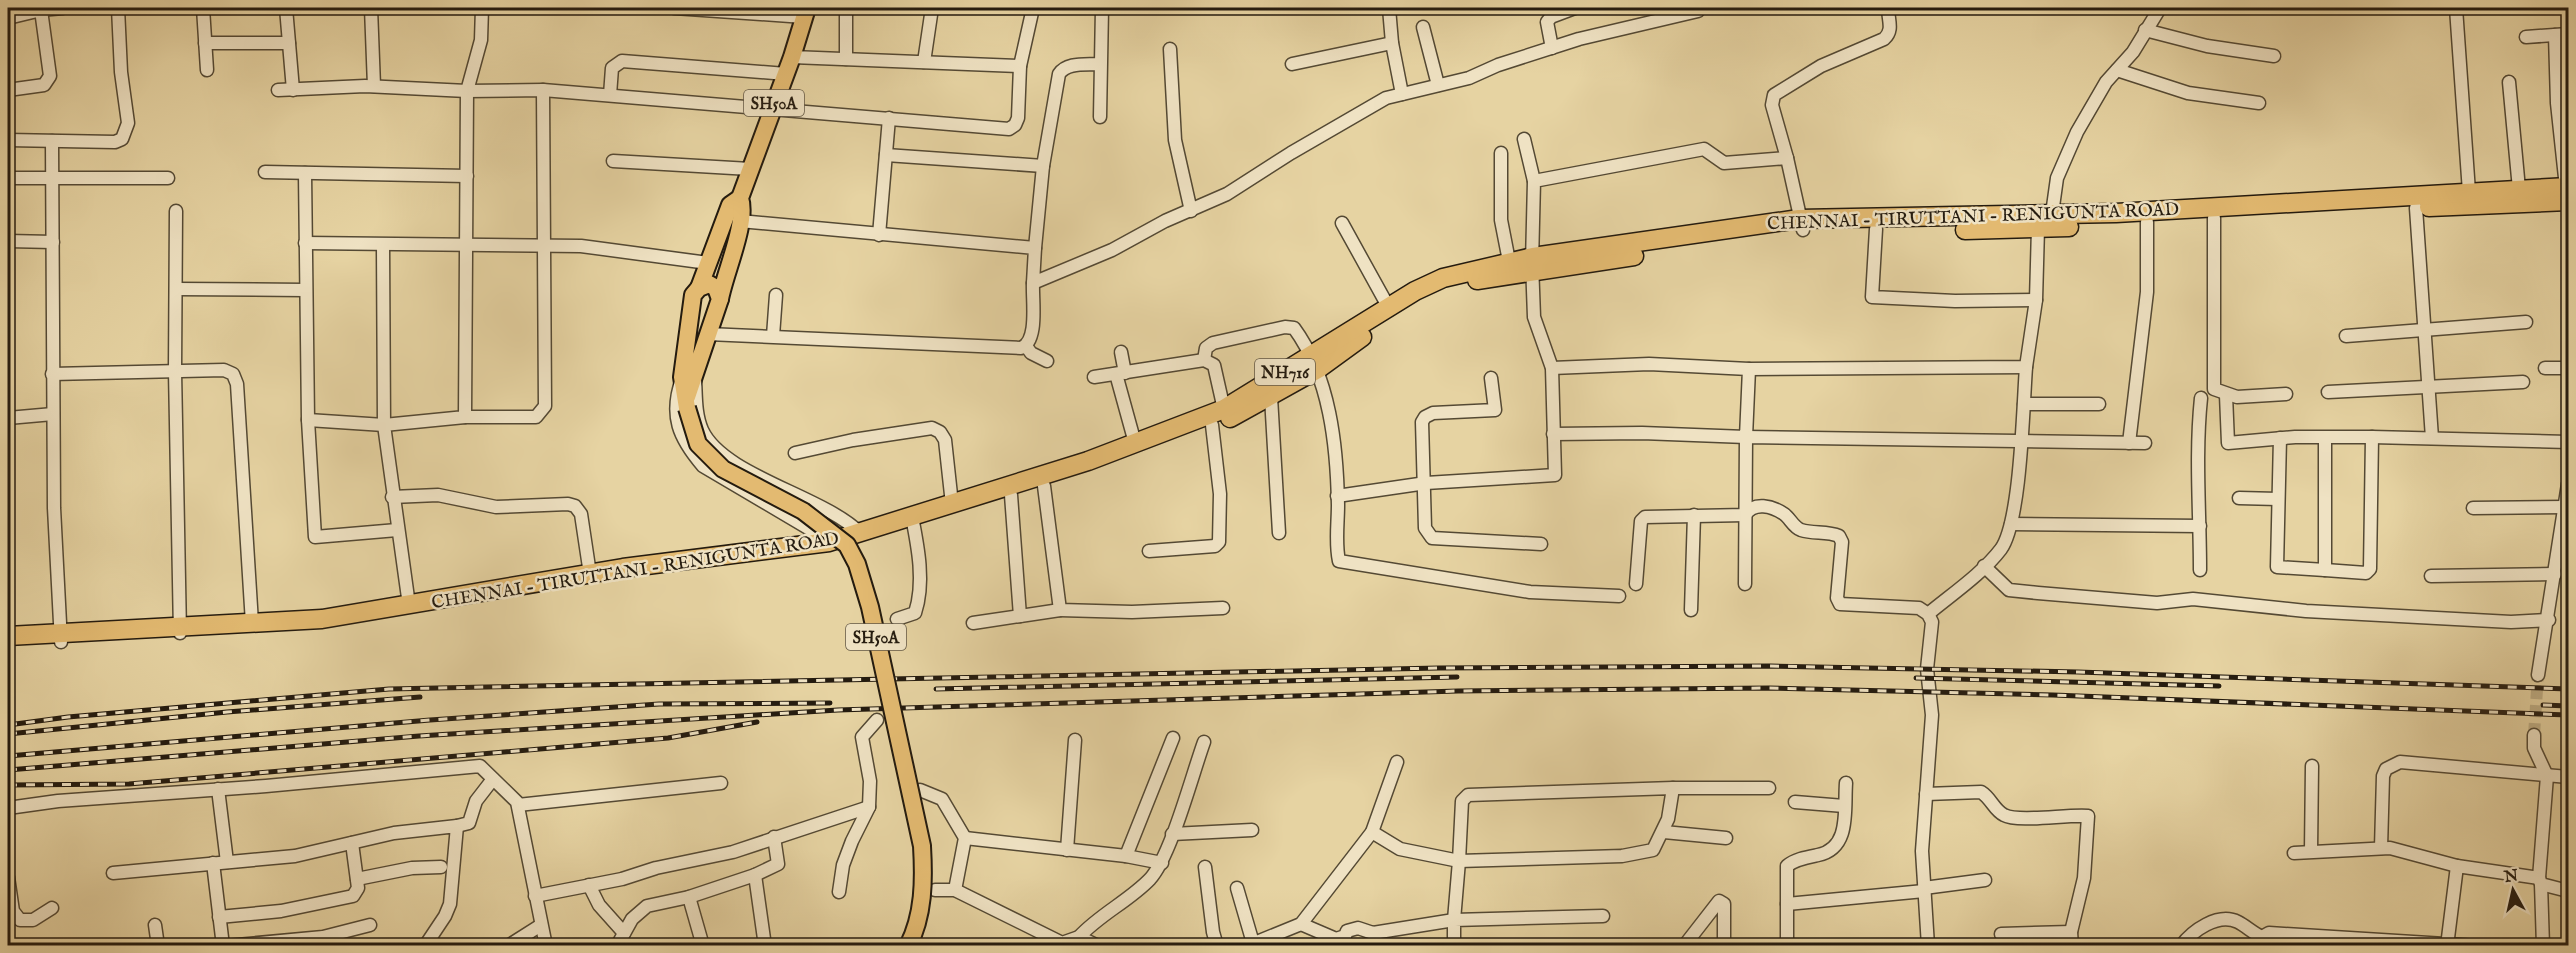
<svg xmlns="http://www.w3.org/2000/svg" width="2576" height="953" viewBox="0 0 2576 953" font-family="'IM FELL English',serif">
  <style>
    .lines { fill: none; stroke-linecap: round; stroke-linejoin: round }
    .minor-tunnel { stroke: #bfae85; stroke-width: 12; stroke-dasharray: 12 6; stroke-linecap: butt }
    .minor-casing { stroke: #544934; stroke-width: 15 }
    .major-casing { stroke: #241b0f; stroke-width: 20 }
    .highway-casing { stroke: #241b0f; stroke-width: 21 }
    .minor { stroke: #efe2c3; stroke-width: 12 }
    .major { stroke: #e3ba71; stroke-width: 16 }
    .highway { stroke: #e3ba71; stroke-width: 18 }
    .rail-casing { stroke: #241b0f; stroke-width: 5 }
    .rail { stroke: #efe2c3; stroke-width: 3; stroke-dasharray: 9; stroke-linecap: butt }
    .major-bridge-casing { stroke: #241b0f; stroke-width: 20; stroke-linecap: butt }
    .major-bridge { stroke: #e3ba71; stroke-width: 16 }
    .labels { text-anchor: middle; stroke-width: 5; stroke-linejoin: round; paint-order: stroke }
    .shield { fill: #efe2c3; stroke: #615745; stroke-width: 1.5 }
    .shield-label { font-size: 16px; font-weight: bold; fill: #241b0f }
    .street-label { font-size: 18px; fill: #241b0f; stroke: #efe2c3 }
  </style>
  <rect width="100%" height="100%" fill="#e6d3a2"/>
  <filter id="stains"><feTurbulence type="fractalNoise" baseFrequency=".00333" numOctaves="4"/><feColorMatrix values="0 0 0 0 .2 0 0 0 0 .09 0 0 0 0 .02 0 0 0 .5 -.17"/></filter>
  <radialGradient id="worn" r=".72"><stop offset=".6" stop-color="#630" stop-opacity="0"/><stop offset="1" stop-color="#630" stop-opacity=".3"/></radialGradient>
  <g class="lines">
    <path class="minor-tunnel" d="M2534,735L2538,675"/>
    <defs>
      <g id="minor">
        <path d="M41,8V10L63,8"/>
        <path d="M203,8L207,70"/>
        <path d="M286,8L293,90"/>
        <path d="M371,8L374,86"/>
        <path d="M674,8L804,17"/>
        <path d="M846,8V59"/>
        <path d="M1389,8L1392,43L1402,94"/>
        <path d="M2456,8L2469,192"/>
        <path d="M8,18L41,10L50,76L44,85L8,90"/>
        <path d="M1423,27L1438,85"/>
        <path d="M2145,30L2207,46L2274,56"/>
        <path d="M2555,35L2557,103L2566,187"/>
        <path d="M2526,37L2568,34"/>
        <path d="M205,43H289"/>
        <path d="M1552,48L1547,22L1551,17L1575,8"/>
        <path d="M1170,49L1175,140L1191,211"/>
        <path d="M792,57L1020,66L1033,8"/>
        <path d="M924,62L932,8"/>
        <path d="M1292,64L1392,43"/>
        <path d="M2117,70L2188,93L2259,103"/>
        <path d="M2509,82L2519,189"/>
        <path d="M278,90L365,86L467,91L543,90L1009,129L1015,125L1018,118L1020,66"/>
        <path d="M610,95L612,68L622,61L786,74"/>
        <path d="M1100,117L1102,8"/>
        <path d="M1524,139L1534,181"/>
        <path d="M8,140L115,142L122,139L128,123L121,72L118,8"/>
        <path d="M52,141L54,508L61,642"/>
        <path d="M1501,153V220L1509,261"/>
        <path d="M886,155L1043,166"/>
        <path d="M1787,158L1772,105L1774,95L1821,66L1884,39C1894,30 1888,20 1888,8"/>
        <path d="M613,161L750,169"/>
        <path d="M265,172L467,176"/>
        <path d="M305,173L308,420L315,537L397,530"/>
        <path d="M8,178H168"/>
        <path d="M2416,208L2432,438"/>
        <path d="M176,211L175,371L180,633"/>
        <path d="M2214,218V389L2237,397L2286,394"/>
        <path d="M740,221L1035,248L1033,283L1112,250L1165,221L1227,194L1291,153L1386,98L1469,78L1498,65L1579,39L1698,11"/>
        <path d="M2051,221L2057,178L2077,132L2106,82L2133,52L2160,8"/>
        <path d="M1342,223L1389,308"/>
        <path d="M1876,229L1872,297L1955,301L2036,300"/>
        <path d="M879,235L889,118"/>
        <path d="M8,241L53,242"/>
        <path d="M305,243L581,246L708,263"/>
        <path d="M1035,248L1043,166L1059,74C1067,62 1085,65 1099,64"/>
        <path d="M176,289L305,290"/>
        <path d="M708,334L1021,348C1039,341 1032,300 1033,283"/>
        <path d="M773,336L776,295"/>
        <path d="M2346,336L2526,322"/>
        <path d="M1026,346L1031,353L1047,361"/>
        <path d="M1121,352L1125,373"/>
        <path d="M1204,360L1206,348L1213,343L1285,327L1294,328C1330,377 1337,446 1338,505C1338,524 1335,543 1339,561L1530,592L1619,596"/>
        <path d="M1552,368L1649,364L1749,369L1746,437L1642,433L1553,434"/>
        <path d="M2545,368H2568"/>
        <path d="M1749,369L2026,367L2036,300L2038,228"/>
        <path d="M52,374L224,370L233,374L237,384L252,623"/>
        <path d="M1116,374L1135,443"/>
        <path d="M1094,377L1204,360L1214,365L1225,414"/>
        <path d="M1491,378L1495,410L1433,413L1425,417L1422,422L1425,528L1432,538L1541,544"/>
        <path d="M682,379C669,416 679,438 703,466L830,541"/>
        <path d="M695,379C696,396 695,414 702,430C723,476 823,496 860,533"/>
        <path d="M2328,392L2523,382"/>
        <path d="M2226,395L2228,443L2295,437H2372L2568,442"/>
        <path d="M1271,397L1279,533"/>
        <path d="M2024,404H2099"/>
        <path d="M465,417H536L545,406L543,90"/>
        <path d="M8,418L53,414"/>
        <path d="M308,420L384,425L383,245"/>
        <path d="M2280,438L2277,567L2325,570V439"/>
        <path d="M2129,443L2147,292V222"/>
        <path d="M795,453L853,440L932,428L940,432L945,440L952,504"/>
        <path d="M1044,486L1060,610L1132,612L1223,608"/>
        <path d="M1011,495L1020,616"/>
        <path d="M1337,496L1426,483L1555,475L1552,368L1534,317L1532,263L1534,181L1704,149L1724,163L1787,158L1803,230"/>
        <path d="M392,497L438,495L496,507L568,504L575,506L581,514L590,574"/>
        <path d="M2239,498L2278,499"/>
        <path d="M2473,508L2565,507"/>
        <path d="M2011,524L2200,526"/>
        <path d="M1149,551L1215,546L1219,542L1220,494L1212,425"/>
        <path d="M1984,566L2009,590L2038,593L2157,603L2193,599L2306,611L2511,622L2549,620"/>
        <path d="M2200,570C2200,512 2195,456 2201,398"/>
        <path d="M2325,570L2366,573L2370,569L2372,437"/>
        <path d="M2431,576L2555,574"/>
        <path d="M1636,584L1641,521L1645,517L1745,515C1754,501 1772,506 1784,514C1790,518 1793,527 1801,530C1813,534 1827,531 1839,536L1842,542L1837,598L1840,604L1919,608L1928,614L1932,622L1927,669L1932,715L1922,851L1928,946"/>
        <path d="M1745,584L1746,437L2145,443"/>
        <path d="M409,605L384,425L465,417L467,91L481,40L482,8"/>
        <path d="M1691,610L1694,515"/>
        <path d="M1928,614C1952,594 1982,574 2001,549C2021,521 2023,406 2026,367"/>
        <path d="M897,619L915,613C925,583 918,547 912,517"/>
        <path d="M973,623L1060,610"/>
        <path d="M2538,675L2568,484"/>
        <path d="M1673,788L1668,819L1653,850L1622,856L1459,861L1462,801L1468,795Z"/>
        <path d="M1673,788H1769"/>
        <path d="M218,789L227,862"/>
        <path d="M920,790L942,799L965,838L955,890"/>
        <path d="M1926,794L1981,792C1991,798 1994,810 2004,815C2018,823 2068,814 2088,816L2084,878L2071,932L2072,946"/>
        <path d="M1795,802L1844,806"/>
        <path d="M518,805L721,783"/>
        <path d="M8,808L58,801L266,786L480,766L517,802L546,946"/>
        <path d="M457,826L469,823L476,801L493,779"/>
        <path d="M1664,832L1726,838"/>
        <path d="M1172,834L1252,830"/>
        <path d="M965,838L1126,856L1162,863"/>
        <path d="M2381,848L2383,776L2386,769L2400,762L2568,777"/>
        <path d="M1067,850L1075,740"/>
        <path d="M2311,851L2312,766"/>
        <path d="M2294,853L2390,848L2457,866"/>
        <path d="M1126,856L1173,738"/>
        <path d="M213,863L223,946"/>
        <path d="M1205,867L1213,932L1217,946"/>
        <path d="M113,873L295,856L394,833L457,826L450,904L445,916L425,946"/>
        <path d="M755,875L765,946"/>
        <path d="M8,877L13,911L20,920H33L52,908"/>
        <path d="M2539,878L2541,884L2568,891"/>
        <path d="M357,879L412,868L441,867"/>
        <path d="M2541,884L2543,946"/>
        <path d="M589,885L599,905L624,933"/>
        <path d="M1237,888L1253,943"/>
        <path d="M1924,888L1985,880"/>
        <path d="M935,890H955L1062,943L1079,937L1098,946"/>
        <path d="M839,892L843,865L852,841L869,807L870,781L862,737L877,720"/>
        <path d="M535,896L622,879L656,868L733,852L869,807"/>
        <path d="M689,897L703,946"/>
        <path d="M1787,904L1924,891"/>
        <path d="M219,917L281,911L353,896L358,888L352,843"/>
        <path d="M1301,924L1336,939L1345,936L1347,931L1358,928L1373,933L1454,920L1459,861L1400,849L1372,832"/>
        <path d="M155,925L158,946"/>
        <path d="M2001,934L2071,932"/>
        <path d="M1079,937C1100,914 1129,901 1150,879C1171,856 1192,775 1204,742"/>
        <path d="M226,946L323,937L370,925"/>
        <path d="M508,946L541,925"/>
        <path d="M617,946L632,919L647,906L689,897L755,875L778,864L774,837"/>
        <path d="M1247,946L1301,924L1372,832L1397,762"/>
        <path d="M1454,946V920L1603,916"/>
        <path d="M1684,946L1719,901L1724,904V946"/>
        <path d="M1787,946V866C1795,859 1808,857 1818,855C1851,848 1844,810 1846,783"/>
        <path d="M2181,946C2192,931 2218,912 2238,922C2246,926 2253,933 2262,937"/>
        <path d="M2258,946L2262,937L2269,933L2477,946"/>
        <path d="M2447,946L2457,866L2539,878L2547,776L2534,748V735"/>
      </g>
      <g id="major">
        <path d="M699,288L730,205L740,198"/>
        <path d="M720,299C725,272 748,222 740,198L792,57L807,8"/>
        <path d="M687,408L682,377L693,295L699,288L709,284L716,288L720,299L687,397"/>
      </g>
      <g id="highway">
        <path d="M2429,207L2568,201"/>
        <path d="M1965,230L2069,227"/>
        <path d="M1477,280L1634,256"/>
        <path d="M1230,418L1318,369L1362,337"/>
        <path d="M8,636L322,619L623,568L829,542L1088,461L1224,409L1415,291L1443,278L1533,257L1799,219L2116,213L2568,187"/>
      </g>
    </defs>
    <use href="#minor" class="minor-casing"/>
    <use href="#major" class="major-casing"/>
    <use href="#highway" class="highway-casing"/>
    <use href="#minor" class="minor"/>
    <use href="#major" class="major"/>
    <use href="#highway" class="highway"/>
    <defs>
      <g id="rail">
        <path d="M1916,678L2219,686"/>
        <path d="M936,689L1457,677"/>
        <path d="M2543,705L2568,706"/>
        <path d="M8,725L68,717L389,689L1439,668L1770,666L2078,672L2568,689"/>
        <path d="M8,734L227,712L420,697"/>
        <path d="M8,756L430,720L659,704L830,703"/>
        <path d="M8,770L419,736L838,710L1458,691L1769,688L2053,695L2568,715"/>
        <path d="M8,785L129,784L668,738L757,722"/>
      </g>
    </defs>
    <use href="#rail" class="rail-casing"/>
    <use href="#rail" class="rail"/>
    <defs>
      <path id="major-bridge" d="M687,408L698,444L723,469L803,511L847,545L857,564L870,607L922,846C924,880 924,915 908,946"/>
    </defs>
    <use href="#major-bridge" class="major-bridge-casing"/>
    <use href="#major-bridge" class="major-bridge"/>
  </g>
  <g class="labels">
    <g class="shield">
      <rect x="744" y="90" width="60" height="26" rx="4.5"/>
      <rect x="1255" y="359" width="60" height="26" rx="4.5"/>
      <rect x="846" y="624" width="60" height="26" rx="4.5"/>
    </g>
    <g class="shield-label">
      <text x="774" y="109">SH50A</text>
      <text x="1285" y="378">NH716</text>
      <text x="876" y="643">SH50A</text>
    </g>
    <g class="street-label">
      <text transform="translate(1973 216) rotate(-2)" y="6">CHENNAI - TIRUTTANI - RENIGUNTA ROAD</text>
      <text transform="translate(635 570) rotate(-9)" y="6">CHENNAI - TIRUTTANI - RENIGUNTA ROAD</text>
    </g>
  </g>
  <rect width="2576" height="953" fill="none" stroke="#e6d3a2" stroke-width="30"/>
  <rect x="9" y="9" width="2558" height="935" fill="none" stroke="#241b0f" stroke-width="3"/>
  <rect x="15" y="15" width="2546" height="923" fill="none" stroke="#241b0f" stroke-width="1.5"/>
  <g transform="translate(2513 890) rotate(352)" stroke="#efe2c3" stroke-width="4.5" paint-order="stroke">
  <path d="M0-4.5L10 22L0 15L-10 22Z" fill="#241b0f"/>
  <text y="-9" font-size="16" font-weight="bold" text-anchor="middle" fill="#241b0f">N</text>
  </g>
  <rect width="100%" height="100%" filter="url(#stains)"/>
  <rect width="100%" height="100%" fill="url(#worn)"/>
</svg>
